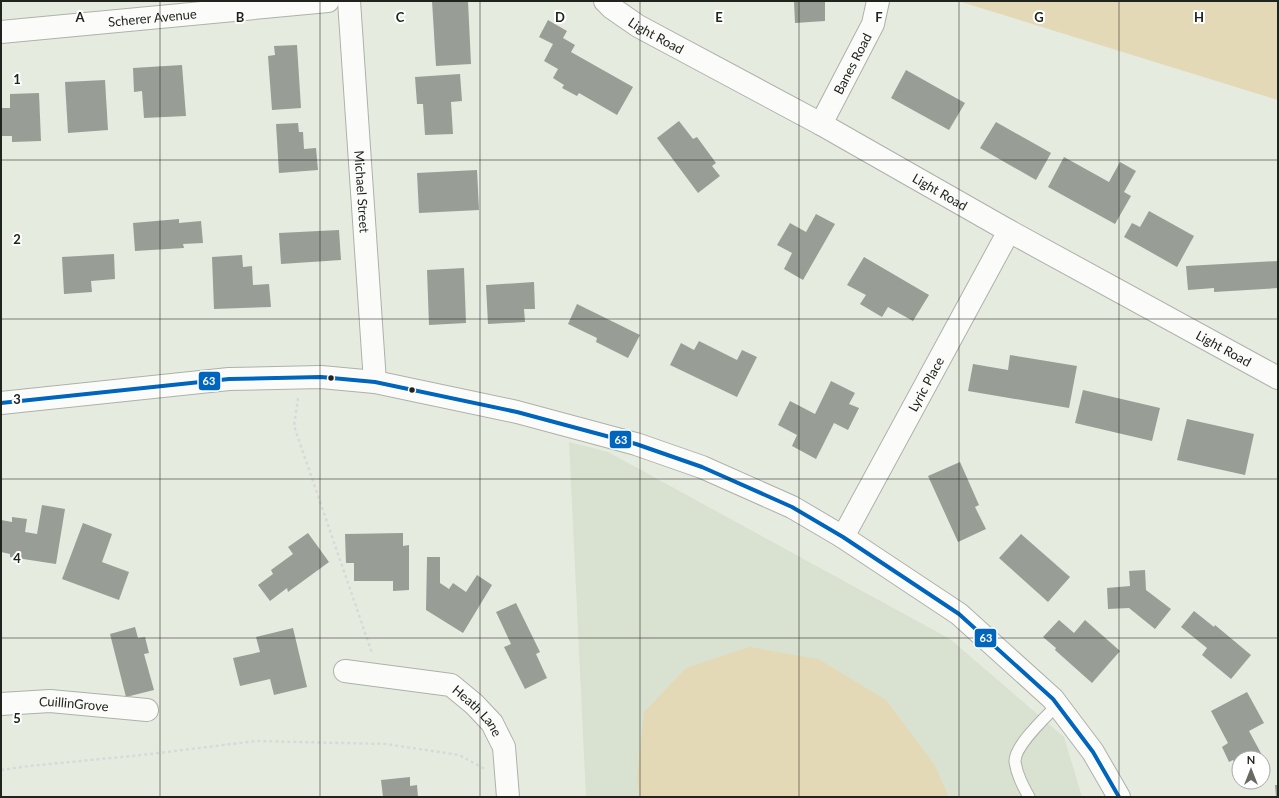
<svg xmlns="http://www.w3.org/2000/svg" width="1279" height="798" viewBox="0 0 1279 798" font-family="Lato,sans-serif">
  <style>
    .built { fill: #d9e1d0 }
    .green { fill: #e4d9b6 }
    .building { fill: #989d96 }
    .lines { fill: none; stroke-linecap: round; stroke-linejoin: round }
    .lane-casing { stroke: #adb1a9; stroke-width: 13 }
    .street-casing { stroke: #adb1a9; stroke-width: 24 }
    .path { stroke: #d9dad8; stroke-width: 2.5; stroke-dasharray: 3 3; stroke-linecap: butt }
    .lane { stroke: #fbfcfa; stroke-width: 11 }
    .street { stroke: #fbfcfa; stroke-width: 22 }
    .bus-1-casing { stroke: #fff; stroke-width: 7 }
    .bus-1 { stroke: #0065bd; stroke-width: 4 }
    .grid { fill: none; stroke: #21241d; stroke-width: 1; stroke-opacity: 0.55 }
    .bus-dot { fill: #21241d; stroke: #fff; stroke-width: 1.5 }
    .labels { text-anchor: middle; stroke-width: 4; stroke-linejoin: round; paint-order: stroke }
    .street-label { font-size: 13px; fill: #21241d; stroke: #fff }
    .grid-label { font-size: 13px; text-anchor: middle; font-weight: bold; fill: #21241d; stroke: #fff; stroke-width: 4; stroke-linejoin: round; paint-order: stroke }
    .line-badge { stroke: #fff; stroke-width: 1.5 }
    .badge-label { font-size: 11px; text-anchor: middle; font-weight: bold; fill: #fff }
  </style>
  <rect width="100%" height="100%" fill="#e6ebe0"/>
  <path class="built" d="M569,442L608,452L950,639L1064,737L1082,797H586Z"/>
  <g class="green">
    <path d="M958,1H1277L1278,100Z"/>
    <path d="M749,647L818,659L886,700L934,764L949,797H640L637,779L644,712L686,668Z"/>
  </g>
  <g class="building">
    <path d="M432,1H468L471,64L436,66Z"/>
    <path d="M794,1H825V21L795,23Z"/>
    <path d="M548,20L567,31L563,38L575,45L571,52L633,87L617,115L579,93L577,96L562,88L564,85L553,78L558,69L544,61L553,44L539,37Z"/>
    <path d="M297,45L301,108L272,110L268,56L275,55L274,46Z"/>
    <path d="M182,65L186,116L144,118L142,91L134,92L133,68Z"/>
    <path d="M906,70L965,103L949,130L891,98Z"/>
    <path d="M460,74L462,101L451,102L453,134L425,135L423,104H417L415,77Z"/>
    <path d="M105,80L108,130L68,133L65,82Z"/>
    <path d="M39,93L41,141L12,142V136H1V108H10V94Z"/>
    <path d="M679,121L693,139L697,137L716,163L712,166L720,176L698,193L657,138Z"/>
    <path d="M996,122L1051,153L1036,180L980,148Z"/>
    <path d="M298,123L299,132H303L304,149L316,148L318,170L279,173L276,124Z"/>
    <path d="M1064,157L1109,182L1120,162L1136,171L1124,192L1131,196L1115,224L1048,187Z"/>
    <path d="M477,170L479,210L419,213L417,173Z"/>
    <path d="M1149,211L1194,236L1177,267L1124,237L1132,223L1140,227Z"/>
    <path d="M816,214L835,224L803,280L784,269L792,253L777,245L790,223L806,232Z"/>
    <path d="M179,219V223L201,221L203,243L183,244L184,248L135,251L133,223Z"/>
    <path d="M339,230L341,260L281,264L279,233Z"/>
    <path d="M114,254L115,279L91,281L92,292L64,294L62,257Z"/>
    <path d="M242,255L243,267L252,266L253,285L269,284L271,307L214,309L212,257Z"/>
    <path d="M864,257L929,295L913,321L888,307L882,317L860,304L866,295L847,285Z"/>
    <path d="M1278,261V288L1214,292V288L1188,290L1186,266Z"/>
    <path d="M464,268L466,323L429,325L427,270Z"/>
    <path d="M534,282L535,309H524L525,322L488,324L486,285Z"/>
    <path d="M577,304L640,335L628,358L596,342L597,338L568,324Z"/>
    <path d="M699,341L737,360L742,350L757,357L737,397L670,365L681,343L694,350Z"/>
    <path d="M1010,355L1077,366L1069,408L968,391L973,364L1008,370Z"/>
    <path d="M831,381L855,393L849,404L859,408L848,430L834,423L816,459L792,446L797,435L778,425L790,401L815,414Z"/>
    <path d="M1083,390L1160,408L1152,441L1075,423Z"/>
    <path d="M1187,419L1254,434L1245,475L1177,460Z"/>
    <path d="M960,462L979,505L975,507L986,529L958,542L928,476Z"/>
    <path d="M42,505L65,509L56,564L10,557V554L1,552V520L12,522V517L27,519L25,532L37,534Z"/>
    <path d="M83,523L112,534L102,562L129,572L119,600L62,579Z"/>
    <path d="M308,533L329,562L288,592L287,588L270,601L258,585L273,574L271,570L293,554L288,547Z"/>
    <path d="M403,533V546L409,545V590L393,591V581H354V563H346L345,534Z"/>
    <path d="M1021,534L1070,577L1048,602L999,558Z"/>
    <path d="M427,557H440V583L449,589L453,583L466,592L477,575L492,585L463,633L426,610Z"/>
    <path d="M1145,570L1146,590L1171,609L1155,629L1129,608L1108,609L1107,588L1130,586L1129,571Z"/>
    <path d="M516,603L540,652L536,654L547,678L525,689L504,647L511,644L496,612Z"/>
    <path d="M1194,611L1214,627L1215,625L1251,655L1231,679L1202,655L1207,648L1181,627Z"/>
    <path d="M1059,620L1074,633L1085,620L1120,651L1092,683L1055,650L1056,648L1043,637Z"/>
    <path d="M135,627L138,638L145,637L149,653L144,654L154,690L126,697L110,634Z"/>
    <path d="M293,628L307,687L274,695L270,679L240,686L233,658L260,652L256,637Z"/>
    <path d="M1247,692L1264,723L1249,731L1263,757L1239,758V770L1233,760L1229,762L1222,747L1228,743L1211,711Z"/>
    <path d="M410,777V786L417,785L418,797H383L381,780Z"/>
    <path d="M1275,785H1278V797H1276Z"/>
  </g>
  <g class="lines">
    <defs>
      <path id="lane" d="M1029,797C1023,786 1017,775 1015,762C1014,746 1046,717 1057,705"/>
      <g id="street">
        <path id="s1" d="M349,1L375,382"/>
        <path id="s2" d="M605,1L612,8L638,26L821,124L1009,231L1278,378"/>
        <path id="s3" d="M1,32L328,1"/>
        <path id="s4" d="M821,124L873,24L878,1"/>
        <path d="M1,403L229,379L321,377L375,382L517,412L636,444L702,467L792,507L843,537L959,614L1053,699L1093,752L1119,797"/>
        <path id="s5" d="M843,537L1009,231"/>
        <path id="s6" d="M345,671L451,685L474,704L492,723L504,747L508,797"/>
        <path id="s7" d="M1,704L50,701L147,710"/>
      </g>
    </defs>
    <use href="#lane" class="lane-casing"/>
    <use href="#street" class="street-casing"/>
    <g class="path">
      <path d="M298,398L294,426L372,653"/>
      <path d="M1,770L29,766L142,755L256,741L386,744L459,755L485,769"/>
    </g>
    <use href="#lane" class="lane"/>
    <use href="#street" class="street"/>
    <defs>
      <path id="bus-1" d="M1,403L229,379L321,377L375,382L517,412L636,444L702,467L792,507L843,537L959,614L1053,699L1093,752L1119,797"/>
    </defs>
    <use href="#bus-1" class="bus-1-casing"/>
    <use href="#bus-1" class="bus-1"/>
  </g>
  <path class="grid" d="M160,1V797M320,1V797M480,1V797M640,1V797M799,1V797M959,1V797M1119,1V797M1,160H1278M1,319H1278M1,479H1278M1,638H1278"/>
  <g class="bus-dot">
    <circle cx="331" cy="378" r="3.5"/>
    <circle cx="412" cy="390" r="3.5"/>
  </g>
  <g class="labels">
    <g class="street-label">
      <text dy="5" stroke="none"><textPath href="#s3" startOffset="152">Scherer Avenue</textPath></text>
      <text dy="5" stroke="none"><textPath href="#s2" startOffset="62">Light Road</textPath></text>
      <text dy="5" stroke="none"><textPath href="#s4" startOffset="68">Banes Road</textPath></text>
      <text dy="5" stroke="none"><textPath href="#s1" startOffset="191">Michael Street</textPath></text>
      <text dy="5" stroke="none"><textPath href="#s2" startOffset="386">Light Road</textPath></text>
      <text dy="5" stroke="none"><textPath href="#s2" startOffset="710">Light Road</textPath></text>
      <text dy="5" stroke="none"><textPath href="#s5" startOffset="174">Lyric Place</textPath></text>
      <text dy="5" stroke="none"><textPath href="#s7" startOffset="73">CuillinGrove</textPath></text>
      <text dy="5" stroke="none"><textPath href="#s6" startOffset="144">Heath Lane</textPath></text>
    </g>
  </g>
  <g class="grid-label">
    <text x="80" y="22">A</text>
    <text x="240" y="22">B</text>
    <text x="400" y="22">C</text>
    <text x="560" y="22">D</text>
    <text x="719" y="22">E</text>
    <text x="879" y="22">F</text>
    <text x="1039" y="22">G</text>
    <text x="1199" y="22">H</text>
    <text x="17" y="84">1</text>
    <text x="17" y="244">2</text>
    <text x="17" y="404">3</text>
    <text x="17" y="563">4</text>
    <text x="17" y="723">5</text>
  </g>
  <g class="line-badge">
    <rect x="198" y="371" width="23" height="20" rx="4" fill="#0065bd"/>
    <rect x="609" y="430" width="23" height="19" rx="4" fill="#0065bd"/>
    <rect x="974" y="628" width="23" height="20" rx="4" fill="#0065bd"/>
  </g>
  <g class="badge-label">
    <text x="209" y="385">63</text>
    <text x="621" y="444">63</text>
    <text x="986" y="642">63</text>
  </g>
  <rect width="1279" height="798" fill="none" stroke="#21241d" stroke-width="4"/>
  <g transform="translate(1251 770)"><circle r="19" fill="#ffffff" stroke="#a6a7a5"/>
  <path d="M0-3L7 15L0 10L-7 15Z" fill="#666a61"/>
  <text y="-6" font-size="11" font-weight="bold" text-anchor="middle" fill="#21241d">N</text>
  </g>
</svg>
